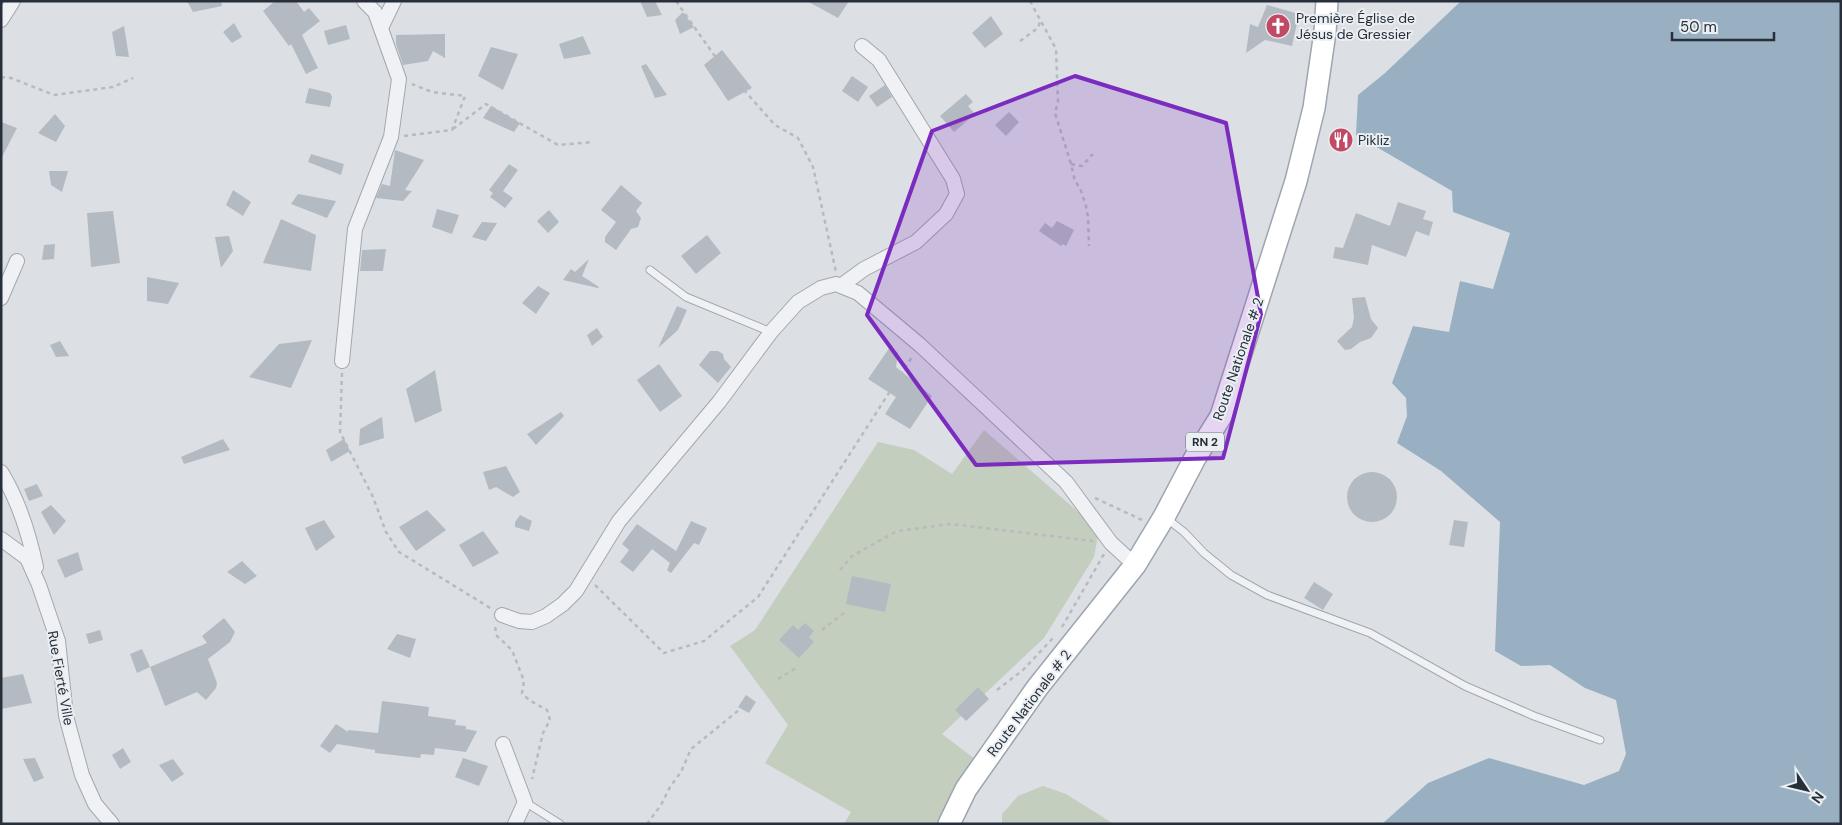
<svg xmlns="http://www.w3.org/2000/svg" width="1842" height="825" viewBox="0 0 1842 825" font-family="'DM Sans',sans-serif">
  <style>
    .green { fill: #c3cebe }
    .water { fill: #99b0c3 }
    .building { fill: #b4bac1 }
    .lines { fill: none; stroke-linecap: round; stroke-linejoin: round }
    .lane-casing { stroke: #a2a7ae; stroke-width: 9 }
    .street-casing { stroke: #a2a7ae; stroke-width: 16 }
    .primary-casing { stroke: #9da5b0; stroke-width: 24 }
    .path { stroke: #b7bbc0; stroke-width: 2.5; stroke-dasharray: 4 4; stroke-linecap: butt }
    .lane { stroke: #eff1f4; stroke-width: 7 }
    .street { stroke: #eff1f4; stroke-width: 14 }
    .primary { stroke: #fff; stroke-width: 21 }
    .marked { fill: #7b2cbf; fill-opacity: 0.2; stroke: #7b2cbf; stroke-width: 4; stroke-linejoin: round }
    .labels { text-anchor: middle; stroke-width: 4; stroke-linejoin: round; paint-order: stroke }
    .shield { fill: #ebeff3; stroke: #626972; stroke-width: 1 }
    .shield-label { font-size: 12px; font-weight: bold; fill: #272f3a }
    .poi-label { font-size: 14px; fill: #272f3a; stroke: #ebeff3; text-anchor: start }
    .street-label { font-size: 14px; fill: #272f3a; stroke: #ebeff3 }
  </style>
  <rect width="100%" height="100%" fill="#dce0e5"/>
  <g class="green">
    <path d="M984,430L1099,530L1094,557L1044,638L942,734L975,759L941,824H844L851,812L765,763L788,725L730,646L755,630L878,442L914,450L952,474Z"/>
    <path d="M1043,786L1066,794L1114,824H1002V814L1018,796Z"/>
  </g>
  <path class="water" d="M1461,1H1841V824H1382L1428,783L1489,758L1584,785L1619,771L1626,754L1616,700L1585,688L1550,665L1521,666L1495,651L1500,522L1441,471L1397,443L1407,416L1406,398L1392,383L1413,326L1449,332L1460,281L1493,289L1510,233L1453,212L1452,191L1356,135L1358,95L1385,73Z"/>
  <g class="building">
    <path d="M187,1H221L222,6L193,12Z"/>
    <path d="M275,1H296L304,12L309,8L320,21L302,35L318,68L306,74L291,44L289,46L263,11Z"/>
    <path d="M640,1H655L662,15L647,17Z"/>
    <path d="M807,1H849L838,18Z"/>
    <path d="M1267,5L1299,14L1292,46L1265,40L1246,53L1250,24L1258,27Z"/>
    <path d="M683,12L694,27L680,34L675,20Z"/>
    <path d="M991,16L1003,34L985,48L972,33Z"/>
    <path d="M234,23L242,37L232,43L223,32Z"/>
    <path d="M346,25L350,39L328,45L324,31Z"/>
    <path d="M124,26L129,57L116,56L112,32Z"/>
    <path d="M445,34V58L433,51L428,61L403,65L396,44V35Z"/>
    <path d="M583,36L591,54L564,59L559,44Z"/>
    <path d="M491,47L518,54L503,90L478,76Z"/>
    <path d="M722,50L752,88L728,101L704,65Z"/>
    <path d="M646,64L667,95L655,98L641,66Z"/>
    <path d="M852,76L868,87L858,102L842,91Z"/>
    <path d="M885,85L892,97L877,107L869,96Z"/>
    <path d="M309,88L330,93L332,97L330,107L305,103Z"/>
    <path d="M966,94L973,102L968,106L975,114L954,132L940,116Z"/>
    <path d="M491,106L520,123L514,132L483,118Z"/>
    <path d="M1009,112L1019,122L1006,136L995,125Z"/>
    <path d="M55,114L65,126L56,142L38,133Z"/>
    <path d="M1,122L17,128L1,159Z"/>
    <path d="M395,150L424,160L405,190L412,191L403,201L376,198L382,184L390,186Z"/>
    <path d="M311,154L344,164L341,175L308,162Z"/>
    <path d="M509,164L518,170L503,191L513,198L505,208L490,197L493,193L489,190Z"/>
    <path d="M49,171H68L62,192L51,185Z"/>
    <path d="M621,185L642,203L636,211L641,218L638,227L631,229L616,250L605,242V237L616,222L601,210Z"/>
    <path d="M233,190L251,202L243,216L226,205Z"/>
    <path d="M298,194L336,201L327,218L291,204Z"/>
    <path d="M1398,202L1426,211L1423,219L1433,222L1429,236L1416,231L1406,257L1372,245L1368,265L1333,258L1335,247L1343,248L1356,213L1390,226Z"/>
    <path d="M437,209L459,215L452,234L432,227Z"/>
    <path d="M549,210L559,222L548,233L537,221Z"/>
    <path d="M113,211L120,263L91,267L87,213Z"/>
    <path d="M281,219L316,235L311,271L263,263Z"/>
    <path d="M1057,221L1074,230L1066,246L1063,244L1061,246L1039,231L1045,223L1052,228Z"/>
    <path d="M482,222L497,223L486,241L472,237Z"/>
    <path d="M707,235L721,253L696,274L681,256Z"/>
    <path d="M229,236L233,251L221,268L215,237Z"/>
    <path d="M55,244L54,259L42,260L44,245Z"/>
    <path d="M386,249L383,271H360L362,250Z"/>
    <path d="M589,259L582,276L599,287L598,288L563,280L571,269L575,272Z"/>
    <path d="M147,277L179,283L168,304L147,301Z"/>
    <path d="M538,286L550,293L536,314L522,303Z"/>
    <path d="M1365,297L1371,319L1378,328L1371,338L1360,342L1351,349L1345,350L1337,341L1352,327L1354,318L1352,298Z"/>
    <path d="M677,306L687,310L678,330L658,348Z"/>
    <path d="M597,328L603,337L592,346L587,335Z"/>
    <path d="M312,340L291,388L249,377L279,344Z"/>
    <path d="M60,341L69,356L56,357L50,345Z"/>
    <path d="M890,347L898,353L896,367L932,396L910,429L885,414L896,397L868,379Z"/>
    <path d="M710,351H718L723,354L724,359L731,367L718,383L699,365Z"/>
    <path d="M659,364L682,396L660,412L637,380Z"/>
    <path d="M435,370L442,411L415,423L406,389Z"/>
    <path d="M561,412L564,416L536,445L527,434Z"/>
    <path d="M382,417L384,438L359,446L360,429Z"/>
    <path d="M223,439L230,450L184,464L181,457Z"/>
    <path d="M344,439L350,451L331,462L326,450Z"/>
    <path d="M506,466L520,492L513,497L496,487L489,490L483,472Z"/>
    <circle cx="1372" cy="497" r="25"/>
    <path d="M37,484L43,496L29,501L24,489Z"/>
    <path d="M51,505L66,521L54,535L41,512Z"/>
    <path d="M427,510L446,530L416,551L399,527Z"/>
    <path d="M520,515L532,521L529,531L515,527V522Z"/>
    <path d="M324,520L335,537L316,551L305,528Z"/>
    <path d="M1454,520L1468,522L1464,547L1449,545Z"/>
    <path d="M691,521L707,528L699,545L694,543L671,573L667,570L670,563L652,549L633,572L620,562L629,550L622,544L637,524L676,551Z"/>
    <path d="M483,531L499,553L473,567L459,545Z"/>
    <path d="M78,552L83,570L65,578L57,560Z"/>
    <path d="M242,561L257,576L245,584L227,572Z"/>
    <path d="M852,576L891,584L885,612L846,604Z"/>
    <path d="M1314,582L1333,594L1323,610L1304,598Z"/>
    <path d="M224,618L235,632L230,642L208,659L217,683L216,688L206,700L197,692L165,706L150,667L207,643L202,636Z"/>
    <path d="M805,623L814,631L809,637L814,642L799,658L779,640L793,625L798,630Z"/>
    <path d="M100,630L103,640L89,644L86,634Z"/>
    <path d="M397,634L416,639L410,658L387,649Z"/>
    <path d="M142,649L150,667L137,673L130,654Z"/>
    <path d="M23,674L32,703L1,709V678Z"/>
    <path d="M978,687L989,699L966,721L955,710Z"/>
    <path d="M746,695L756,702L749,713L738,707Z"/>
    <path d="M382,701L429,707L428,716L456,720L455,725L466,726V729L477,731L466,752L435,748L434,755L421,754L420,758L375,753V750L337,744L330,753L320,746L336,724L348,732V730L378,733Z"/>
    <path d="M123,748L131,762L120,769L112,755Z"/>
    <path d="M35,758L44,778L34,782L23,759Z"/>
    <path d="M463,758L488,766L479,786L455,777Z"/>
    <path d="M173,759L184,774L172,782L159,765Z"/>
  </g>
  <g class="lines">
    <defs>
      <g id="lane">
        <path d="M650,270L686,297L771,332"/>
        <path d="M1166,518L1184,532L1204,553L1231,575L1267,595L1370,633L1465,686L1534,716L1600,740"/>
        <path d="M525,802L560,824"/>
      </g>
      <g id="street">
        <path d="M1,20L13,1"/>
        <path d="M381,28L394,1"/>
        <path d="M842,285L864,269L916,242L946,214L957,194L953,179L879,60L862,46"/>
        <path d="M1,298L17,261"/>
        <path d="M342,361L355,229L391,137L399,79L375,12L364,1"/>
        <path d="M1,472C19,501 29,534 36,567"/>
        <path d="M1,539L27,558L39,585L58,641L66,716L82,775L95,804L112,824"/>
        <path d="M502,615L519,621L532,622L546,616L563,604L576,591L619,521L719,402L771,332L798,302L821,288L836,284L858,293L920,345L1066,482L1111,543L1135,565"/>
        <path d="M503,744L525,802L515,824"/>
      </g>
      <path id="primary" d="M949,824L966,789L1037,688L1135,565L1164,517L1195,458L1221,416L1296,181L1314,108L1325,32L1327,1"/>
    </defs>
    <use href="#lane" class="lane-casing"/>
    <use href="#street" class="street-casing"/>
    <use href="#primary" class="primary-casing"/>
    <g class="path">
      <path d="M676,1L719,62L775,125L798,138L813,167L836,272"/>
      <path d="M1030,1L1056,49L1058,102L1055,113L1071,164L1075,181L1080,188L1086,206L1088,217L1089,246"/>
      <path d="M1020,41L1038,28L1040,22"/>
      <path d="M1,77L11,78L54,95L113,87L133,78"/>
      <path d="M453,129L486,104L558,145L593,142"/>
      <path d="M404,136L452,130L465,96L432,92L412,84"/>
      <path d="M1071,164L1082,166L1092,155L1089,157"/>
      <path d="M342,373L340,432L373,497L386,532L399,552L492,609"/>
      <path d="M1095,498L1142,520"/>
      <path d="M840,570L852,556L897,531L951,524L1093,541"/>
      <path d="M595,585L664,653L704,641L758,597L912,357"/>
      <path d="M495,627L497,636L512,650L524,681L522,693L529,700L547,710L550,720L543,733L532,779"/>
      <path d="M1062,627L1104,554"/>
      <path d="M822,630L845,612"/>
      <path d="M778,679L796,668"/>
      <path d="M997,690L1023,670L1054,637"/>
      <path d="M647,824L661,805L670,787L681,772L691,749L739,710"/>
    </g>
    <use href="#lane" class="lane"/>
    <use href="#street" class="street"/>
    <use href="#primary" class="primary"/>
  </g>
  <path class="marked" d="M1075,76L1226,123L1261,314L1223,458L976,465L867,315L932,131Z"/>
  <defs>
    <symbol id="church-disc" viewBox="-11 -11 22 22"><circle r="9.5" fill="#c24963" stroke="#ebeff3"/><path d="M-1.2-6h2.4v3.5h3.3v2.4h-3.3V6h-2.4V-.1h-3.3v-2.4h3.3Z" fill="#fff"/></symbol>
    <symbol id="restaurant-disc" viewBox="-11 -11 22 22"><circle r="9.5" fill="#c24963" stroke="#ebeff3"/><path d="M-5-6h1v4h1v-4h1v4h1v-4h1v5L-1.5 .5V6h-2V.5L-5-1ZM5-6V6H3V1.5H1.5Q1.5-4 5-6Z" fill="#fff"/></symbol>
  </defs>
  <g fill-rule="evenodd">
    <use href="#church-disc" x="1264" y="12" width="28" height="28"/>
    <use href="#restaurant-disc" x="1327" y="126" width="28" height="28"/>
  </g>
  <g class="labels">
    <rect class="shield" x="1186" y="432.5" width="38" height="19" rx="4"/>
    <g class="shield-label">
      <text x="1205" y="446">RN 2</text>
    </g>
    <g class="poi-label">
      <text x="1296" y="23">Première Église de<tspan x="1296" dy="16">Jésus de Gressier</tspan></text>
      <text x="1358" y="145">Pikliz</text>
    </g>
    <g class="street-label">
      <text transform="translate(1238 359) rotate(-71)" y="5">Route Nationale # 2</text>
      <text transform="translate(61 678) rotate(80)" y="5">Rue Fierté Ville</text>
      <text transform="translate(1029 703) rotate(-53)" y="5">Route Nationale # 2</text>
    </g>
  </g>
  <rect width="1842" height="825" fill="none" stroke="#272f3a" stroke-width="5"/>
  <g transform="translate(1807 790) rotate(125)" stroke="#ebeff3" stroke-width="4" paint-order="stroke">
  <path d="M0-4L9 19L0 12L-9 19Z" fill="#272f3a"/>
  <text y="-8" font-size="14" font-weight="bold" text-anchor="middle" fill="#272f3a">N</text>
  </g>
  <path d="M1672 32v8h102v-8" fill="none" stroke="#272f3a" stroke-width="2.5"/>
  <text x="1680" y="32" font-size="15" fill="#272f3a" stroke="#ebeff3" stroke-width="4" paint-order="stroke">50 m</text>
</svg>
